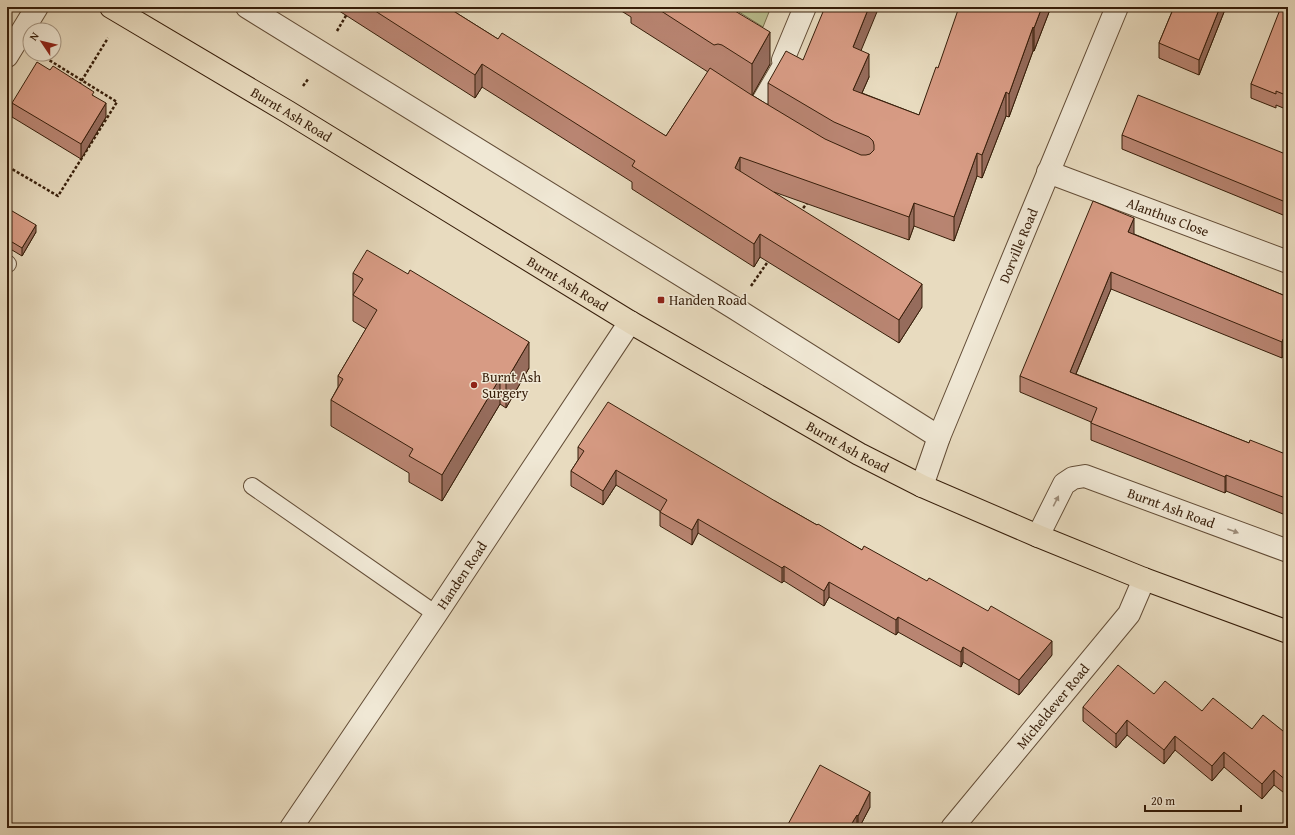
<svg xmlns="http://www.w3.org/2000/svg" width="1295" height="835" viewBox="0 0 1295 835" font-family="'Gentium Book Plus',serif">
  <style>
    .green { fill: #babf8f; stroke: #786e4c }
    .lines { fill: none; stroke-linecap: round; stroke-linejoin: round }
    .service-casing { stroke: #634d37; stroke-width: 18 }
    .minor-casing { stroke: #634d37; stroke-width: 24 }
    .primary-casing { stroke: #371e0a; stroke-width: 24 }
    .path { stroke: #371e0a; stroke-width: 2.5; stroke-dasharray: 3 2; stroke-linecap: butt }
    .service { stroke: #f0e8d5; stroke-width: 16 }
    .minor { stroke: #f0e8d5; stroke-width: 22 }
    .primary { stroke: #e8dbbf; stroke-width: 22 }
    .wall { fill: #b98572; stroke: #371e0a }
    .shaded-wall { fill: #966c5c; stroke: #371e0a }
    .building { fill: #d79b84; stroke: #371e0a }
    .oneway { fill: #9d8d7a }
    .poi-dot { fill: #8f2418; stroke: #f0e8d5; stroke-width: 1.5 }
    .labels { text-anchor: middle; stroke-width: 3; stroke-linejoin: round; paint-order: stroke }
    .street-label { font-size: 14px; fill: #371e0a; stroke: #f0e8d5 }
    .poi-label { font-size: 14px; fill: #371e0a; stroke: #f0e8d5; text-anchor: start }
  </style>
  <rect width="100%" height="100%" fill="#e8dbbf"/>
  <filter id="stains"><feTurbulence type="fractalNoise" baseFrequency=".005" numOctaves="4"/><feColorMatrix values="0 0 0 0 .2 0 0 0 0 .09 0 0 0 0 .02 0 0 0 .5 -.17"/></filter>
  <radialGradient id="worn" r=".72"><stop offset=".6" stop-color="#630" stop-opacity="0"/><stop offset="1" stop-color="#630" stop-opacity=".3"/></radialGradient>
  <path class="green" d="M731,7H771L763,27Z"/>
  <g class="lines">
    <defs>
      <g id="service">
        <path d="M765,115L755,109L779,68"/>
        <path d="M7,263L8,264"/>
        <path d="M252,486L436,614"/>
      </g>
      <g id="minor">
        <path d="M247,7L736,309L939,437"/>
        <path d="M7,56L37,7"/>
        <path d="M783,60L805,7"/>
        <path id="s1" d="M1048,172L1288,262"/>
        <path id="s2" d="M922,486L939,437L1117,7"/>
        <path id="s3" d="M1038,536L1064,484L1073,478L1085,476L1288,551"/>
        <path id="s4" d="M291,828L436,614L630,322"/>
        <path id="s5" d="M952,828L1129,614L1144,579"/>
      </g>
      <g id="primary">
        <path id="s6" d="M111,7L288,112L630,322L859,454L922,486L1038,536L1144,579L1288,632"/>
      </g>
    </defs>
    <use href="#service" class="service-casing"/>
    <use href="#minor" class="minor-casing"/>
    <use href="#primary" class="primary-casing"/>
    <g class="path">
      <path d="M337,31L351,7"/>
      <path d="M79,85L108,38"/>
      <path d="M303,86L309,78"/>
      <path d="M7,177L12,169L58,196L117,102L49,60"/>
      <path d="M800,212L808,202"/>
      <path d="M751,286L769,260"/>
    </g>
    <use href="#service" class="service"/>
    <use href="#minor" class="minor"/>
    <use href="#primary" class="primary"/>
  </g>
  <g class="wall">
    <path d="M333,7H447L498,39L666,136L708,72L631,23V17L615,7H730V8L770,64L752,95L768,105V83L803,60L861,50L869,77L862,93L919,115L938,68L1051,7L1034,51H1033L1009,117L1006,116L982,178L977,176L954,241L914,226L909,240L774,192L922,307L899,343L760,257L754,267L632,189V182L482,87L475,98Z"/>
    <path d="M1174,7H1226L1199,75L1159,58V43Z"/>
    <path d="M1288,7V110L1276,105V108L1251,98V84Z"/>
    <path d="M94,96L106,117L81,159L12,117V103Z"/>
    <path d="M1122,135L1288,155V217L1122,149Z"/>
    <path d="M7,208L36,232L22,256L7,247Z"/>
    <path d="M1134,234L1288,297V357L1283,355L1282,358L1111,289L1076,374L1249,443L1288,455V516L1226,491L1225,493L1091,440V422L1020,392V376Z"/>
    <path d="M353,273L529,368L506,408L500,404L442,501L409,482V473L331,426V400L338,387V376L366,329L353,321Z"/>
    <path d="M578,447L775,501L817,525L1052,655L1019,695L963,662L961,667L898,632L896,635L829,597L824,606L784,581L782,583L698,533L692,545L660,526V511L616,485L603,505L571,486V471L578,460Z"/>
    <path d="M1154,694L1252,729L1288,735V796L1274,785L1262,799L1224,767L1212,781L1175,750L1164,764L1127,735L1116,748L1083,721V707Z"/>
    <path d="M870,807L859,828H786Z"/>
  </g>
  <g class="shaded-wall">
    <path d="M869,7H879L853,70V47Z"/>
    <path d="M1042,7H1051L1034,51V28Z"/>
    <path d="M1220,7H1226L1199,75V60Z"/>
    <path d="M1033,27V51L1009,117V94Z"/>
    <path d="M770,32V64L752,96V64Z"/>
    <path d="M869,54V77L853,113V90Z"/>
    <path d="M482,64V87L475,98V75Z"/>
    <path d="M1006,92V116L982,178V155Z"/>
    <path d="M106,103V117L81,159V144Z"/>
    <path d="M977,153V176L954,241V217Z"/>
    <path d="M740,157V180L735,168Z"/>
    <path d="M914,203V226L909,240V217Z"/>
    <path d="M1134,218V235L1128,232Z"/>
    <path d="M36,225V232L22,256V248Z"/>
    <path d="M760,234V257L754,267V244Z"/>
    <path d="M1111,272V289L1070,388V372Z"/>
    <path d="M922,284V307L899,343V320Z"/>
    <path d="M1283,339V355L1282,358V342Z"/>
    <path d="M529,342V368L506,408V381Z"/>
    <path d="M500,378V404L442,501V475Z"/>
    <path d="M616,470V485L603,505V491Z"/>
    <path d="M1226,475V491L1225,493V477Z"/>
    <path d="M698,519V533L692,545V530Z"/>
    <path d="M784,566V581L782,583V568Z"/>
    <path d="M829,582V597L824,606V591Z"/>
    <path d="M898,617V632L896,635V620Z"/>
    <path d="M1052,641V655L1019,695V680Z"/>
    <path d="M963,647V662L961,667V652Z"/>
    <path d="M1127,720V735L1116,748V734Z"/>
    <path d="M1175,736V750L1164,764V750Z"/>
    <path d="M1224,752V767L1212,781V766Z"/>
    <path d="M1274,770V785L1262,799V784Z"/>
    <path d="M870,792V807L859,828H858V816Z"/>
    <path d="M857,815V828H849Z"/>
  </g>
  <g class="building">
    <path d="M369,7H447L498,39L502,33L666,136L710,68L750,94L825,139L861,155H866L870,154L874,150V145L873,141L869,137L834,122L768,83L786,51L803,60L825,7H869L853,47L869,54L853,90L919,115L936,67L938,68L959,7H1042L1034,28L1033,27L1009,94L1006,92L982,155L977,153L954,217L914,203L909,217L740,157L735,168L922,284L899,320L760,234L754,244L632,166L635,161L482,64L475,75Z"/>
    <path d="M655,7H730V8L770,32L752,64L722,45L718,44L714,45Z"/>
    <path d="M1174,7H1220L1199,60L1159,43Z"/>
    <path d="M1281,7H1288V96L1276,91V94L1251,84Z"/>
    <path d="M37,62L50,70L53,66L94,92L92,95L106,103L81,144L12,103Z"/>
    <path d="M1138,95L1288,155V203L1122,135Z"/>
    <path d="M1093,201L1134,218L1128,232L1288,297V341L1283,339L1282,342L1111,272L1070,372L1249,443L1250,440L1288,455V499L1226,475L1225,477L1091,423L1097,408L1020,376Z"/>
    <path d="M7,208L36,225L22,248L7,239Z"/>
    <path d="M367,250L408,274L410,270L529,342L506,381L500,378L442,475L409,456L413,449L331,400L343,379L338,376L377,310L353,295L363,279L353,273Z"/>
    <path d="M608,402L775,501L817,525L818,524L862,550L864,546L927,581L929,578L988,611L991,606L1052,641L1019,680L963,647L961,652L898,617L896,620L829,582L824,591L784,566L782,568L698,519L692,530L660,512L667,500L616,470L603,491L571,471L584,451L578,447Z"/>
    <path d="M1118,665L1154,694L1165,681L1202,711L1213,698L1252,729L1263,715L1288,735V782L1274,770L1262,784L1224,752L1212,766L1175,736L1164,750L1127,720L1116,734L1083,707Z"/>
    <path d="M820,765L870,792L858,816L857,815L849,828H786Z"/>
    <path d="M109,824L114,828H106Z"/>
  </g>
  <defs><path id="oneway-solid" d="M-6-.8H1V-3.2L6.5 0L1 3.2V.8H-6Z"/></defs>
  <g class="oneway">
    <use href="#oneway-solid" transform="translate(1056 501) rotate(-63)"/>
    <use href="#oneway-solid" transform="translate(1233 531) rotate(20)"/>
  </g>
  <g class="poi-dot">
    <rect x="657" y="296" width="8" height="8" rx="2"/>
    <circle cx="474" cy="385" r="4"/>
  </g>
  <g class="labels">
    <g class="street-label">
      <text dy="5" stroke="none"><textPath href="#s6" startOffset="210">Burnt Ash Road</textPath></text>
      <text dy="5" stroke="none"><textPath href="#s1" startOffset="128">Alanthus Close</textPath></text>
      <text dy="5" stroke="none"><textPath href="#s2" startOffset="259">Dorville Road</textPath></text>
      <text dy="5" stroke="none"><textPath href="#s6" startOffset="534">Burnt Ash Road</textPath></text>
      <text dy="5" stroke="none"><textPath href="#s6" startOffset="858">Burnt Ash Road</textPath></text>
      <text dy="5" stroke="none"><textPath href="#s3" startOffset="173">Burnt Ash Road</textPath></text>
      <text dy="5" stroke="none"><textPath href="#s4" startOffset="305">Handen Road</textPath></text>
      <text dy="5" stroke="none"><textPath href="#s5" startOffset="158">Micheldever Road</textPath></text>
    </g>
    <g class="poi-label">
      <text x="669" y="305">Handen Road</text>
      <text x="482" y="382">Burnt Ash<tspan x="482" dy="16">Surgery</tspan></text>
    </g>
  </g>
  <rect width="1295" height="835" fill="none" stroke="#e8dbbf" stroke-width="24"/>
  <rect x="8" y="8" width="1279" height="819" fill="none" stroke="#371e0a" stroke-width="2"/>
  <rect x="12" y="12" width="1271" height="811" fill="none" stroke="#371e0a"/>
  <g transform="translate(42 42) rotate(305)"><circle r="19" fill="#f0e8d5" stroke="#a69784"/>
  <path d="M0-3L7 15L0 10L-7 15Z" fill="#8f2418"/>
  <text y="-6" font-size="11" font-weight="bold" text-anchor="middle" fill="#371e0a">N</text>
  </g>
  <path d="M1145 805v6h96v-6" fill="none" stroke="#371e0a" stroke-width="2"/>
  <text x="1151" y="805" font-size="12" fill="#371e0a" stroke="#f0e8d5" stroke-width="3" paint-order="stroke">20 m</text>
  <rect width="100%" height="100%" filter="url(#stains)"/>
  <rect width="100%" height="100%" fill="url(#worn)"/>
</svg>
